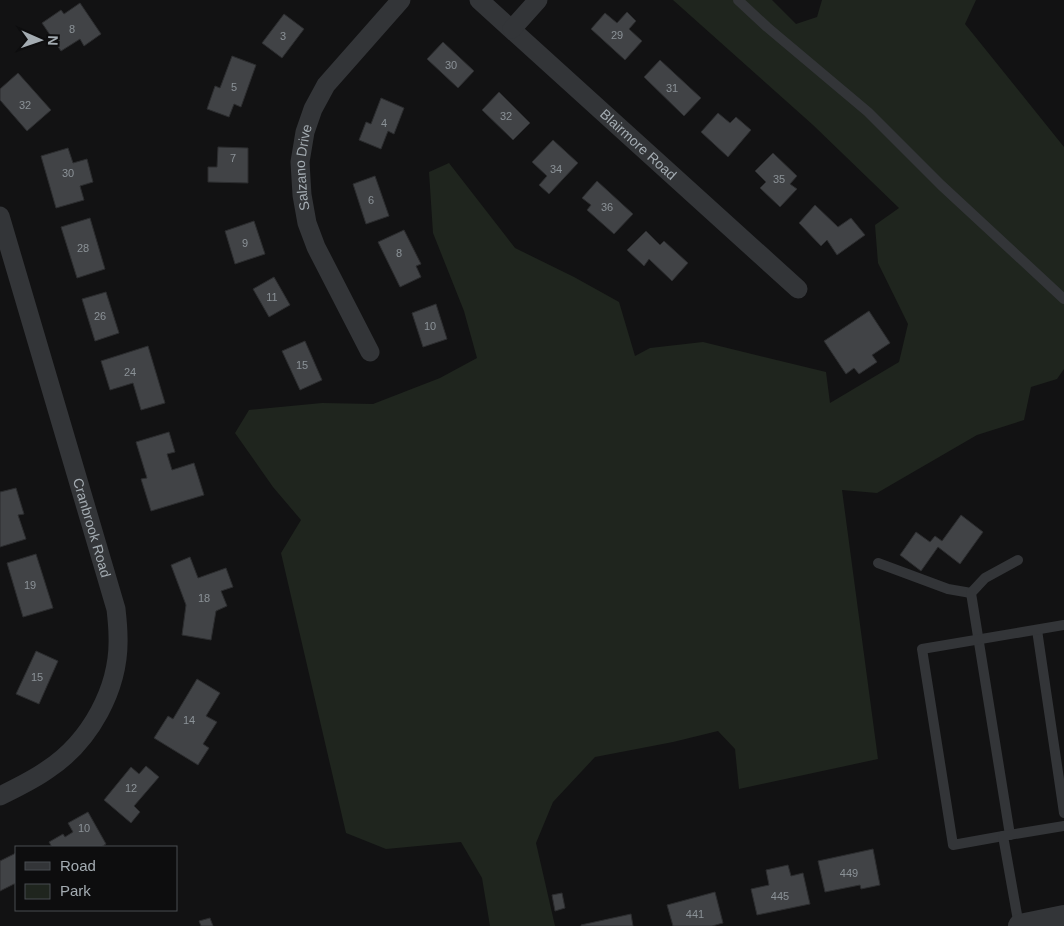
<svg xmlns="http://www.w3.org/2000/svg" width="1064" height="926" viewBox="0 0 1064 926" font-family="Arial,sans-serif">
  <style>
    .green { fill: #1f251e }
    .building { fill: #414346; stroke: #2c2d2f }
    .lines { fill: none; stroke-linecap: round; stroke-linejoin: round }
    .service { stroke: #333538; stroke-width: 10 }
    .minor { stroke: #333538; stroke-width: 19 }
    .tertiary { stroke: #333538; stroke-width: 24 }
    .labels { text-anchor: middle; stroke-width: 4.5; stroke-linejoin: round; paint-order: stroke }
    .number-label { font-size: 11px; fill: #8b9297 }
    .street-label { font-size: 14px; fill: #a4acb2; stroke: #0d0d0e }
  </style>
  <rect width="100%" height="100%" fill="#121213"/>
  <path class="green" d="M673,0H772L796,24L817,17L822,0H976L965,24L1064,147V369L1057,379L1031,387L1024,420L977,435L877,493L842,490L878,759L739,789L735,749L718,731L673,742L595,757L553,802L536,843L555,926H490L482,878L461,842L386,849L346,833L281,553L301,520L273,487L235,433L249,410L322,403L373,404L440,378L477,358L464,311L433,233L429,172L449,163L515,248L574,277L619,302L635,356L650,348L703,342L826,372L830,403L899,362L908,324L878,263L875,225L899,208L813,125Z"/>
  <g class="building">
    <path d="M80,3L101,34L84,46L80,39L61,51L42,23L61,10L64,14Z"/>
    <path d="M627,12L636,21L629,29L642,41L625,60L591,29L605,13L617,23Z"/>
    <path d="M284,14L304,29L282,58L262,43Z"/>
    <path d="M443,42L474,71L458,88L427,59Z"/>
    <path d="M232,56L256,65L241,107L234,104L229,117L207,109L215,86L220,88Z"/>
    <path d="M660,60L701,98L684,116L644,77Z"/>
    <path d="M18,73L51,110L27,131L0,100V89Z"/>
    <path d="M499,92L530,123L513,140L482,110Z"/>
    <path d="M381,98L404,108L394,134L388,131L381,149L359,140L366,122L371,124Z"/>
    <path d="M718,113L730,123L736,117L751,130L728,157L701,132Z"/>
    <path d="M553,140L578,163L549,194L539,185L547,176L532,162Z"/>
    <path d="M218,147L248,148V183L208,182V167H217Z"/>
    <path d="M68,148L73,163L87,159L93,182L80,186L84,200L56,208L41,156Z"/>
    <path d="M773,153L797,176L790,184L797,189L780,207L760,188L766,182L755,171Z"/>
    <path d="M375,176L389,216L366,224L353,184Z"/>
    <path d="M597,181L633,214L614,234L587,210L591,205L582,198Z"/>
    <path d="M815,205L838,227L851,218L865,235L837,255L827,240L821,246L799,223Z"/>
    <path d="M90,218L105,269L77,278L61,227Z"/>
    <path d="M254,221L265,254L235,264L225,231Z"/>
    <path d="M404,230L421,264L416,266L421,277L400,287L378,242Z"/>
    <path d="M646,231L660,245L664,241L688,263L672,281L649,259L644,266L627,250Z"/>
    <path d="M274,277L290,305L269,317L253,289Z"/>
    <path d="M106,292L119,333L95,341L82,299Z"/>
    <path d="M436,304L447,339L423,347L412,313Z"/>
    <path d="M869,311L890,343L872,355L877,362L859,374L854,368L846,374L824,341Z"/>
    <path d="M305,341L322,380L300,390L282,351Z"/>
    <path d="M148,346L165,403L141,410L133,383L110,390L101,361Z"/>
    <path d="M169,432L175,452L167,454L172,470L194,463L204,495L151,511L141,479L147,478L136,442Z"/>
    <path d="M16,488L24,514L18,515L26,539L0,547V492Z"/>
    <path d="M961,515L983,532L960,564L938,547L921,571L900,555L916,532L930,542L935,536L942,541Z"/>
    <path d="M36,554L53,608L23,617L7,563Z"/>
    <path d="M190,557L198,578L226,568L233,587L221,591L227,606L216,611L211,640L182,635L186,605L171,565Z"/>
    <path d="M36,651L58,661L39,704L16,694Z"/>
    <path d="M197,679L220,693L206,716L217,722L203,744L209,748L198,765L154,738L168,716L173,719Z"/>
    <path d="M146,766L159,777L134,806L140,812L131,823L104,800L131,767L139,774Z"/>
    <path d="M88,812L106,844L101,847H52L49,842L63,834L65,837L73,832L68,823Z"/>
    <path d="M873,849L880,885L861,889L860,885L825,892L818,861Z"/>
    <path d="M16,853V884V883L0,891V861Z"/>
    <path d="M788,865L791,876L803,873L810,904L757,915L751,889L769,885L766,870Z"/>
    <path d="M715,892L723,923L712,926H673L667,905Z"/>
    <path d="M562,893L565,908L555,911L552,895Z"/>
    <path d="M631,914L633,926H581V925Z"/>
    <path d="M210,918L213,926H201L199,921Z"/>
  </g>
  <g class="lines">
    <g class="service">
      <path d="M738,0L767,27L868,112L941,185L1064,299"/>
      <path d="M878,563L948,589L971,593"/>
      <path d="M1037,630L1064,813"/>
      <path d="M1010,835L971,593L985,578L1018,560"/>
      <path d="M1003,836L953,845L922,649L1064,625"/>
      <path d="M1019,926L1003,836L1064,826"/>
    </g>
    <g class="minor">
      <path id="s1" d="M479,0L798,289"/>
      <path d="M512,29L538,0"/>
      <path id="s2" d="M0,216L116,609C117,618 118,627 118,636C120,688 90,742 47,770C33,780 16,788 0,796"/>
      <path id="s3" d="M370,352L316,247L307,223L302,195L300,162L305,132L313,109L326,85L401,0"/>
    </g>
    <path class="tertiary" d="M1020,926L1064,917"/>
  </g>
  <g class="labels">
    <g class="number-label">
      <text x="72" y="33">8</text>
      <text x="617" y="39">29</text>
      <text x="283" y="40">3</text>
      <text x="451" y="69">30</text>
      <text x="234" y="91">5</text>
      <text x="672" y="92">31</text>
      <text x="25" y="109">32</text>
      <text x="506" y="120">32</text>
      <text x="384" y="127">4</text>
      <text x="233" y="162">7</text>
      <text x="556" y="173">34</text>
      <text x="68" y="177">30</text>
      <text x="779" y="183">35</text>
      <text x="371" y="204">6</text>
      <text x="607" y="211">36</text>
      <text x="245" y="247">9</text>
      <text x="83" y="252">28</text>
      <text x="399" y="257">8</text>
      <text x="272" y="301">11</text>
      <text x="100" y="320">26</text>
      <text x="430" y="330">10</text>
      <text x="302" y="369">15</text>
      <text x="130" y="376">24</text>
      <text x="30" y="589">19</text>
      <text x="204" y="602">18</text>
      <text x="37" y="681">15</text>
      <text x="189" y="724">14</text>
      <text x="131" y="792">12</text>
      <text x="84" y="832">10</text>
      <text x="849" y="877">449</text>
      <text x="780" y="900">445</text>
      <text x="695" y="918">441</text>
    </g>
    <g class="street-label">
      <text dy="5" stroke="none"><textPath href="#s1" startOffset="215">Blairmore Road</textPath></text>
      <text dy="5" stroke="none"><textPath href="#s3" startOffset="200">Salzano Drive</textPath></text>
      <text dy="5" stroke="none"><textPath href="#s2" startOffset="325">Cranbrook Road</textPath></text>
    </g>
  </g>
  <rect x="15" y="846" width="162" height="65" fill="#0d0d0e" stroke="#494d50"/>
  <rect x="25" y="862" width="25" height="8" fill="#333538" stroke="#494d50"/>
  <text x="60" y="871" font-size="15" fill="#a4acb2">Road</text>
  <rect x="25" y="884" width="25" height="15" fill="#1f251e" stroke="#494d50"/>
  <text x="60" y="896" font-size="15" fill="#a4acb2">Park</text>
  <g transform="translate(40 40) rotate(92)" stroke="#0d0d0e" stroke-width="4" paint-order="stroke">
  <path d="M0-4L9 19L0 12L-9 19Z" fill="#a4acb2"/>
  <text y="-8" font-size="14" font-weight="bold" text-anchor="middle" fill="#a4acb2">N</text>
  </g>
</svg>
